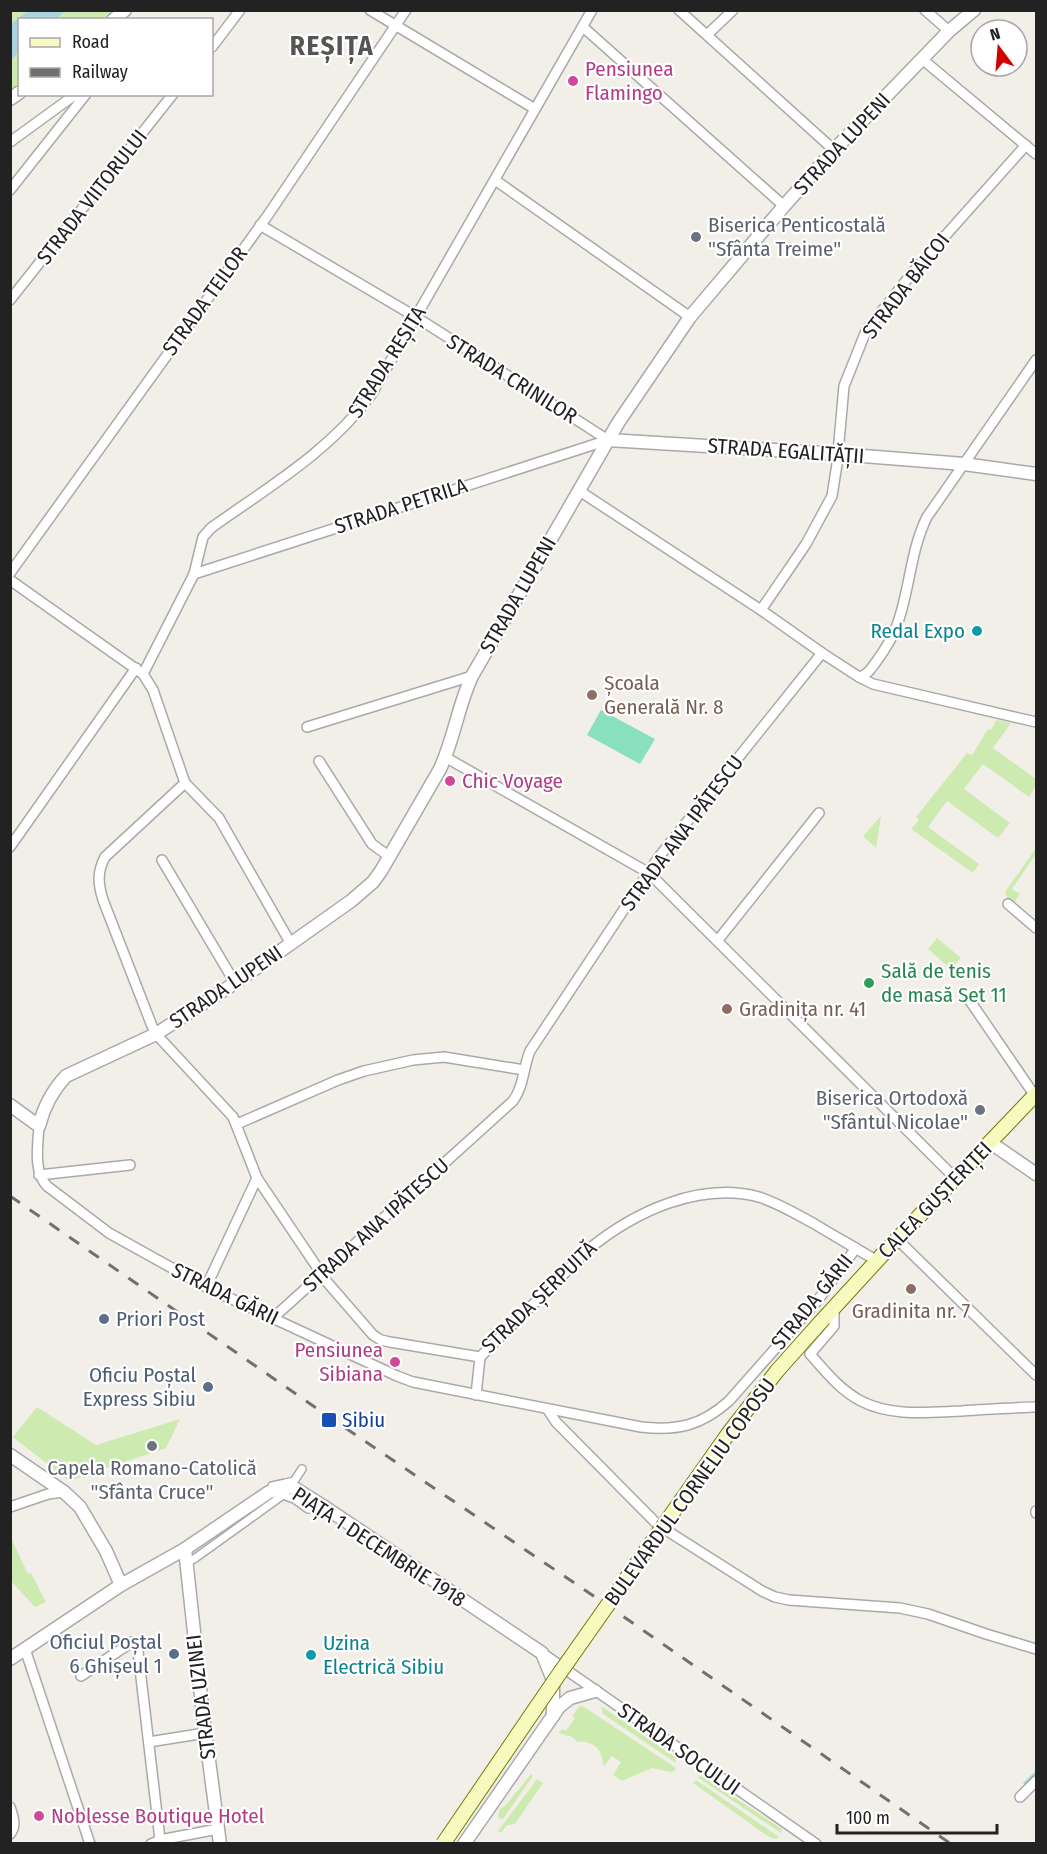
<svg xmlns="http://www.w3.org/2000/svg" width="1047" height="1854" viewBox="0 0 1047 1854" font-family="'Fira Sans Condensed',sans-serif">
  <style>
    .grass { fill: #cdebb0 }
    .pitch { fill: #88e0be }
    .water { fill: #aad3df }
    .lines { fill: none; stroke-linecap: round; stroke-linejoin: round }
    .stream { stroke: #aad3df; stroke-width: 3 }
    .pedestrian-casing { stroke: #a9a9a9; stroke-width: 10 }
    .minor-casing { stroke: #a9a9a9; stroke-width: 12 }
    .tertiary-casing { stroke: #a9a9a9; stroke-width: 15 }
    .secondary-casing { stroke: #707d05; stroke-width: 16 }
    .pedestrian { stroke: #fff; stroke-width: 7 }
    .minor { stroke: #fff; stroke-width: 9 }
    .tertiary { stroke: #fff; stroke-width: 12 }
    .secondary { stroke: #f7fabf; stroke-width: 14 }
    .rail { stroke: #707070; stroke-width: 3; stroke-dasharray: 12 12; stroke-linecap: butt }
    .secondary-bridge-casing { stroke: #707d05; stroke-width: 16; stroke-linecap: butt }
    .secondary-bridge { stroke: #f7fabf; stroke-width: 14 }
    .hotel-dot { fill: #d1479c; stroke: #fff; stroke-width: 2 }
    .worship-dot { fill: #6b7280; stroke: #fff; stroke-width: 2 }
    .culture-dot { fill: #0f9aa8; stroke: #fff; stroke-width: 2 }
    .education-dot { fill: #8d6e63; stroke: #fff; stroke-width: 2 }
    .leisure-dot { fill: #2e9e5b; stroke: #fff; stroke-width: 2 }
    .service-dot { fill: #5c6f8a; stroke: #fff; stroke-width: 2 }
    .transit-dot { fill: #1a4fb4; stroke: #fff; stroke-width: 2 }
    .labels { text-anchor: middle; stroke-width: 4.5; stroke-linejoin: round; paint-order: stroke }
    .hotel-label { font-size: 21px; fill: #b23c85; stroke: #fff; text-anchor: start }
    .street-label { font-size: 21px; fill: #222; stroke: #fff }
    .worship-label { font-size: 21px; fill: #5b616d; stroke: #fff; text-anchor: start }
    .culture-label { font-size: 21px; fill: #0d838f; stroke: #fff; text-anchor: end }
    .education-label { font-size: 21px; fill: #785e54; stroke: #fff; text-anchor: start }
    .leisure-label { font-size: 21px; fill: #27864d; stroke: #fff; text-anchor: start }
    .service-label { font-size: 21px; fill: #4e5e75; stroke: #fff; text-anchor: end }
    .transit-label { font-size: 21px; fill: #164399; stroke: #fff; text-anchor: start }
    .district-label { font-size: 27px; font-weight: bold; letter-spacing: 1.5px; fill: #555; stroke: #fff }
  </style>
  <rect width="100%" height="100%" fill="#f2efe9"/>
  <g class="grass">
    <path d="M11,11H114L103,19L20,20L19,83L11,90Z"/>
    <path d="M996,720L1011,723L993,748L1036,779V785L1029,797L983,764L964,789L1010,823L998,838L947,801L928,827L979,864L973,873L911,829L919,820L916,817L967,753L972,755L988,729L991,730Z"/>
    <path d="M881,816L876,848L863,836Z"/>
    <path d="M1036,848V854L1012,889L1020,894L1013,904L1008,900L1005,892Z"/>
    <path d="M937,938L961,958L951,969L928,949Z"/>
    <path d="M37,1407L96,1445L180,1419L166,1448L69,1481L13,1437Z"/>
    <path d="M11,1538L28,1574L31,1573L46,1602L35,1607L11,1581Z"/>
    <path d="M580,1706L584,1707L676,1768L675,1771L670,1772L652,1768L622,1781L613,1775L621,1762L612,1756L605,1765H603C603,1750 593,1740 578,1742L572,1737L559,1733L562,1729L566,1731L575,1718L572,1716Z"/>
    <path d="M601,1706L675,1757L676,1763L603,1714Z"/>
    <path d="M531,1774L533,1776L503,1819H500L498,1816L500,1809L506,1805Z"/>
    <path d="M702,1776L782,1829L781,1833L697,1777Z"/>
    <path d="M537,1779L543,1783L515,1824L507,1825L501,1833L498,1831Z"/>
    <path d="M696,1780L779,1837L774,1839L766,1835L693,1783Z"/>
  </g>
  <path class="pitch" d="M601,710L655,739L640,764L587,735Z"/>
  <path class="water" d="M28,11H65L56,19L20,20L19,52L11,60V24Z"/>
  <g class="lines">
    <path class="stream" d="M1025,1783L1036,1773"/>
    <defs>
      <g id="pedestrian">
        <path d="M286,1483L294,1481L302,1469"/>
        <path d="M283,1495L294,1499L308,1509"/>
        <path d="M185,1563L194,1559L283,1495L286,1491V1483L272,1486"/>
      </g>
      <g id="minor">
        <path d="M370,10L535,109"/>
        <path d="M679,10L834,150"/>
        <path d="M925,10L949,31"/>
        <path d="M583,27L784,206"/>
        <path d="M707,35L733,10"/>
        <path d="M212,47L240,10"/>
        <path d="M922,59L1036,154"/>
        <path d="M10,142L76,94"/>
        <path d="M495,180L690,317"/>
        <path d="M10,190L86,94"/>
        <path d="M260,225L416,317L608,440"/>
        <path d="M10,300L173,94"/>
        <path d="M578,490L761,610L822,653"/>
        <path d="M10,573L268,215L406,10"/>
        <path d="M194,574L608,440"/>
        <path d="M10,580L143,674L153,690L185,783L105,857C97,872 98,884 103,900L152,1026L156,1034L233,1117L257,1178L327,1282L373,1335L381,1340L390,1342L480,1357"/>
        <path d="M761,610L806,544L832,496L837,464L844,386L866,331L913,272L1026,145"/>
        <path d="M143,674L194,574L203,537L211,528C267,488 330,451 371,395L592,10"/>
        <path d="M859,677L873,684L1036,722"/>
        <path d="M307,727L472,676"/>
        <path d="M445,757L649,873L956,1179"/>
        <path d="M319,761L372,844L390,857"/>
        <path d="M185,783L219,818L291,944"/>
        <path d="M10,847L136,668"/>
        <path d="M162,860L235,983"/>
        <path d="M1008,904L1036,928"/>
        <path d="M718,940L819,813"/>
        <path d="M966,995L1035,1096"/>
        <path d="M237,1124L338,1080L364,1071L413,1060L444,1057L524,1070"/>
        <path d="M39,1126C38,1145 33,1171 47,1186L109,1233L206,1287L397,1376L413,1382L641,1427C677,1431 701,1426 729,1401L818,1300L856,1248"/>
        <path d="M39,1175L130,1165"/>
        <path d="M897,1239L1036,1375"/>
        <path d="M206,1287L257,1178"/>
        <path d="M834,1306V1326L810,1354C825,1371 840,1390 861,1401C892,1417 929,1412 962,1411C987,1409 1012,1408 1036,1407"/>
        <path d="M273,1318L513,1101C524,1086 523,1068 530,1051L658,858L822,653L859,677C867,675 871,669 876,662C884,651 892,639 897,625C910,590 910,551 927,517L1036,360"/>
        <path d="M480,1357L589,1249C634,1212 700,1181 759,1197C778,1203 796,1214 813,1223C834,1236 856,1248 877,1261"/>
        <path d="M476,1395L480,1357"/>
        <path d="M548,1410L556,1422L658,1525L762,1591L775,1597L789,1600L900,1608L928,1614L986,1634L1036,1649"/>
        <path d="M10,1507L48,1494L64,1492"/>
        <path d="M1036,1511V1513"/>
        <path d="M25,1649L90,1844"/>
        <path d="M542,1653L816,1844"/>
        <path d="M81,1676L132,1642L137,1643L160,1840"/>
        <path d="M149,1742L205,1733"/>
        <path d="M1020,1797L1036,1781"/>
        <path d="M10,1807C13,1816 17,1826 10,1834"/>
        <path d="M151,1844L160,1840L218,1829"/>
      </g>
      <g id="tertiary">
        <path d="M113,20L125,10"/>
        <path d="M10,99L20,92"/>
        <path d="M608,440L838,454L964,464L1036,474"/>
        <path d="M10,1105L39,1126C44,1106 52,1091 66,1076L156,1034L235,983L351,901L373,882L381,871L440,769C454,739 458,706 472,676L618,423L690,317L784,206L834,150L949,31L974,10"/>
        <path d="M991,1143L1036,1174"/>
        <path d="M10,1455L64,1492L80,1507L106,1551L121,1585"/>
        <path d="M185,1549L203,1715L220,1844"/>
        <path d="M10,1659L121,1585L185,1549L269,1492L290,1487L296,1489L323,1506L542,1653L553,1680V1716"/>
        <path d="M464,1844L559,1707L570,1698L595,1691"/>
      </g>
      <path id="secondary" d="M818,1325L883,1254L1036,1094"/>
    </defs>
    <use href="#pedestrian" class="pedestrian-casing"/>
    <use href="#minor" class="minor-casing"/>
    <use href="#tertiary" class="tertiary-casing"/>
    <use href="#secondary" class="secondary-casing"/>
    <use href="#pedestrian" class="pedestrian"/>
    <use href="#minor" class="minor"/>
    <use href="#tertiary" class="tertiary"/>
    <use href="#secondary" class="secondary"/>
    <path class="rail" d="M10,1196L335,1421L598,1599L951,1844"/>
    <defs>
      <path id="secondary-bridge" d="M443,1844L557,1677L728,1434L777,1371L818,1325"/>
    </defs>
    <use href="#secondary-bridge" class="secondary-bridge-casing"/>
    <use href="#secondary-bridge" class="secondary-bridge"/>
  </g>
  <g class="hotel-dot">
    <circle cx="573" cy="81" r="6"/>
    <circle cx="450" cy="781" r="6"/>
    <circle cx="395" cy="1362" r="6"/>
    <circle cx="39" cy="1816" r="6"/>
  </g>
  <g class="worship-dot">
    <circle cx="696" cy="237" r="6"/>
    <circle cx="980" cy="1110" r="6"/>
    <circle cx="152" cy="1446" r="6"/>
  </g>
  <g class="culture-dot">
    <circle cx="977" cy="631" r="6"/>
    <circle cx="311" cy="1655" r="6"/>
  </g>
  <g class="education-dot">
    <circle cx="592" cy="695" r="6"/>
    <circle cx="727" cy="1009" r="6"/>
    <circle cx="911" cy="1289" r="6"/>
  </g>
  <circle class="leisure-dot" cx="869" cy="983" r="6"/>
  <g class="service-dot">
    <circle cx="104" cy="1319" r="6"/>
    <circle cx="208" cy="1387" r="6"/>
    <circle cx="174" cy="1654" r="6"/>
  </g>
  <rect class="transit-dot" x="321" y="1412" width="16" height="16" rx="3"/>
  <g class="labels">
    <g class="hotel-label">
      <text x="585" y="76">Pensiunea<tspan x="585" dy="24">Flamingo</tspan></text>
      <text x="462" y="788">Chic Voyage</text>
      <text x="383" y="1357" text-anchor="end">Pensiunea<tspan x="383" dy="24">Sibiana</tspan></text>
      <text x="51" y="1823">Noblesse Boutique Hotel</text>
    </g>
    <g class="street-label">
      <text transform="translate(842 144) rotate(-47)" y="7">STRADA LUPENI</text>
      <text transform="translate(92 197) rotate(-52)" y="7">STRADA VIITORULUI</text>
      <text transform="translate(906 286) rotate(-52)" y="7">STRADA BĂICOI</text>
      <text transform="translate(205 301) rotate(-54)" y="7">STRADA TEILOR</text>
      <text transform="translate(387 362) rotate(-58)" y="7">STRADA REȘIȚA</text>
      <text transform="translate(512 379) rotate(32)" y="7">STRADA CRINILOR</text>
      <text transform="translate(786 451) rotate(4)" y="7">STRADA EGALITĂȚII</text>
      <text transform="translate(401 506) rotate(-18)" y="7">STRADA PETRILA</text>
      <text transform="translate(518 595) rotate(-60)" y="7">STRADA LUPENI</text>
      <text transform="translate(682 833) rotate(-53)" y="7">STRADA ANA IPĂTESCU</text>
      <text transform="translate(226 987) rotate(-34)" y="7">STRADA LUPENI</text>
      <text transform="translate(935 1200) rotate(-46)" y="7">CALEA GUȘTERIȚEI</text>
      <text transform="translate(376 1225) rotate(-42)" y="7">STRADA ANA IPĂTESCU</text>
      <text transform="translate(225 1294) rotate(26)" y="7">STRADA GĂRII</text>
      <text transform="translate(539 1297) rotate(-44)" y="7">STRADA ȘERPUITĂ</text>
      <text transform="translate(812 1302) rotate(-51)" y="7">STRADA GĂRII</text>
      <text transform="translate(690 1492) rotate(-54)" y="7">BULEVARDUL CORNELIU COPOSU</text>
      <text transform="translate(379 1547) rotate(33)" y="7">PIAȚA 1 DECEMBRIE 1918</text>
      <text transform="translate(201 1697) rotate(-97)" y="7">STRADA UZINEI</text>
      <text transform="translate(679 1749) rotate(35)" y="7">STRADA SOCULUI</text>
    </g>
    <g class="worship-label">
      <text x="708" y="232">Biserica Penticostală<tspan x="708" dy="24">"Sfânta Treime"</tspan></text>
      <text x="968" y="1105" text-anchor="end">Biserica Ortodoxă<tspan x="968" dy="24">"Sfântul Nicolae"</tspan></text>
      <text x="152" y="1475" text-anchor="middle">Capela Romano-Catolică<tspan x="152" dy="24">"Sfânta Cruce"</tspan></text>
    </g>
    <g class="culture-label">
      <text x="965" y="638">Redal Expo</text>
      <text x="323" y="1650" text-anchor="start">Uzina<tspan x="323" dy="24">Electrică Sibiu</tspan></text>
    </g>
    <g class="education-label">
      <text x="604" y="690">Școala<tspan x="604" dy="24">Generală Nr. 8</tspan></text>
      <text x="739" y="1016">Gradinița nr. 41</text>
      <text x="911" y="1318" text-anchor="middle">Gradinita nr. 7</text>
    </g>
    <g class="leisure-label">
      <text x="881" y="978">Sală de tenis<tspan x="881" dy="24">de masă Set 11</tspan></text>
    </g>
    <g class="service-label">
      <text x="116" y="1326" text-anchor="start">Priori Post</text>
      <text x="196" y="1382">Oficiu Poștal<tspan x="196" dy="24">Express Sibiu</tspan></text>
      <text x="162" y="1649">Oficiul Poștal<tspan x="162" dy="24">6 Ghișeul 1</tspan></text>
    </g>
    <g class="transit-label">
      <text x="342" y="1427">Sibiu</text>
    </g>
    <g class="district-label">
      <text x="332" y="55">REȘIȚA</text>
    </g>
  </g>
  <rect width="1047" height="1854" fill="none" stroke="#222222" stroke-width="24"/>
  <rect x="18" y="18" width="195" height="78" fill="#ffffff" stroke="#a7a7a7" stroke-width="1.5"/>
  <rect x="30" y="38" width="30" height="9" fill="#f7fabf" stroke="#a7a7a7" stroke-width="1.5"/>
  <text x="72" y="48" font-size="18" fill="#222222">Road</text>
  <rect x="30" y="68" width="30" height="9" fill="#707070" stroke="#a7a7a7" stroke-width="1.5"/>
  <text x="72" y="78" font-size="18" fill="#222222">Railway</text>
  <g transform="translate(999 48) rotate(344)"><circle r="28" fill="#ffffff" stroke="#a7a7a7" stroke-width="1.5"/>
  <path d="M0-4.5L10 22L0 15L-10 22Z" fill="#d40000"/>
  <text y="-9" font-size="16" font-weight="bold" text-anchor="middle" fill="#222222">N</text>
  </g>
  <path d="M837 1824v9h160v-9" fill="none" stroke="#222222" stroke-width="3"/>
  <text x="846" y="1824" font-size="18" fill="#222222" stroke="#ffffff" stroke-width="4.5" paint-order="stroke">100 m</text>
</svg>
